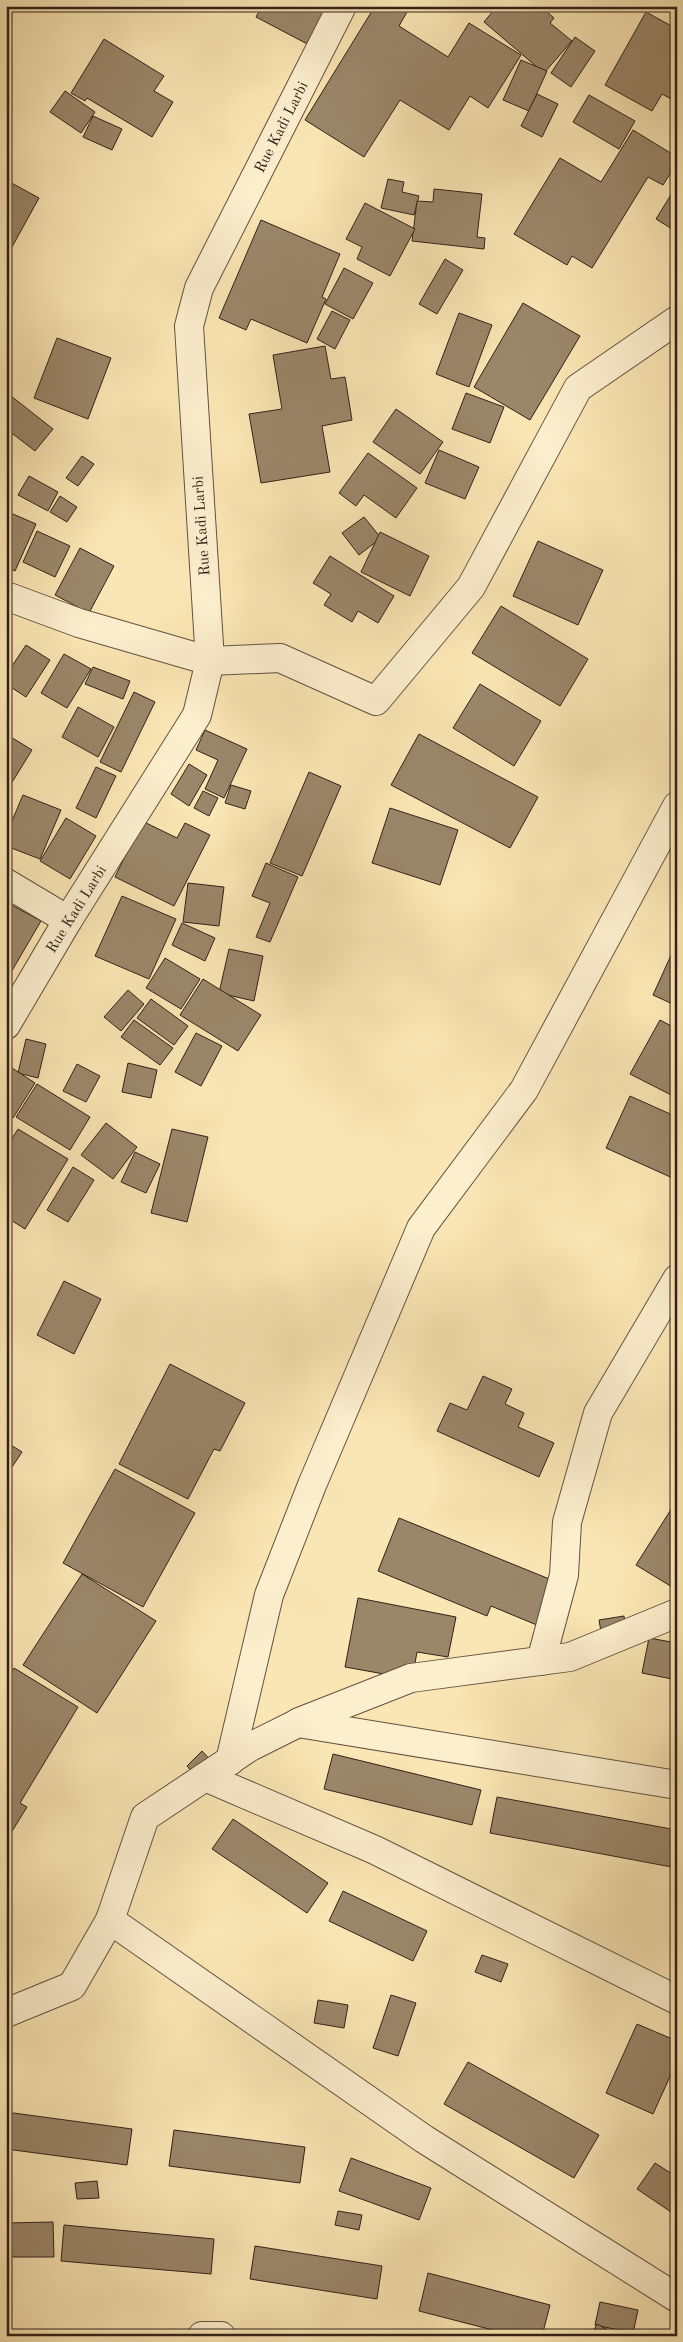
<svg xmlns="http://www.w3.org/2000/svg" width="683" height="2342" viewBox="0 0 683 2342" font-family="'Old Standard TT',serif">
  <style>
    .building { fill: #9a876a; stroke: #312119 }
    .lines { fill: none; stroke-linecap: round; stroke-linejoin: round }
    .minor-casing { stroke: #635240; stroke-width: 30 }
    .minor { stroke: #fcefce; stroke-width: 28 }
    .labels { text-anchor: middle; stroke-width: 5; stroke-linejoin: round; paint-order: stroke }
    .street-label { font-size: 15px; fill: #312119; stroke: #fcefce }
  </style>
  <rect width="100%" height="100%" fill="#fae6b4"/>
  <filter id="stains"><feTurbulence type="fractalNoise" baseFrequency=".004" numOctaves="4"/><feColorMatrix values="0 0 0 0 .2 0 0 0 0 .09 0 0 0 0 .02 0 0 0 .5 -.17"/></filter>
  <radialGradient id="worn" r=".72"><stop offset=".6" stop-color="#630" stop-opacity="0"/><stop offset="1" stop-color="#630" stop-opacity=".3"/></radialGradient>
  <g class="building">
    <path d="M262,6H337L315,48L256,17Z"/>
    <path d="M375,6H397L407,12L399,26L448,57L469,23L521,55L488,108L470,96L449,130L400,100L364,157L305,120Z"/>
    <path d="M497,6H540L554,18L550,23L572,41L544,73L484,22Z"/>
    <path d="M667,6H677V16Z"/>
    <path d="M646,12L677,29V102L662,94L652,111L605,85Z"/>
    <path d="M575,37L595,51L571,87L551,73Z"/>
    <path d="M104,39L164,76L154,91L173,102L152,137L87,98L85,101L71,93Z"/>
    <path d="M521,60L547,71L529,111L503,100Z"/>
    <path d="M65,91L95,112L81,133L50,112Z"/>
    <path d="M537,94L558,104L542,137L521,126Z"/>
    <path d="M589,95L635,121L619,149L573,122Z"/>
    <path d="M93,116L122,129L112,150L83,137Z"/>
    <path d="M633,130L677,157V163L663,185L648,177L592,268L572,256L567,265L514,234L560,158L601,182Z"/>
    <path d="M388,179L404,182L402,192L419,196L414,215L381,208Z"/>
    <path d="M6,180L39,198L7,256L6,255Z"/>
    <path d="M677,185V232L656,219Z"/>
    <path d="M434,189L482,194L477,237L485,238L484,249L412,241L417,201L433,202Z"/>
    <path d="M365,203L415,229L390,276L357,259L362,247L346,239Z"/>
    <path d="M261,220L340,254L322,297L326,299L307,343L251,319L246,330L219,318Z"/>
    <path d="M445,259L463,270L437,314L419,304Z"/>
    <path d="M344,268L373,283L353,319L325,304Z"/>
    <path d="M523,303L580,336L530,420L474,387Z"/>
    <path d="M332,311L350,320L335,349L317,339Z"/>
    <path d="M459,313L492,325L469,387L436,374Z"/>
    <path d="M57,338L111,358L88,419L34,398Z"/>
    <path d="M325,346L331,379L345,377L352,420L322,426L330,472L261,483L249,414L282,409L273,355Z"/>
    <path d="M6,392L53,429L35,451L13,434L6,442Z"/>
    <path d="M466,393L504,407L490,443L452,429Z"/>
    <path d="M396,409L443,442L420,474L373,442Z"/>
    <path d="M439,450L479,467L465,499L425,483Z"/>
    <path d="M368,453L417,488L396,518L364,495L356,506L339,493Z"/>
    <path d="M82,456L94,464L78,486L66,478Z"/>
    <path d="M29,476L58,492L48,511L18,495Z"/>
    <path d="M60,496L77,507L67,522L50,512Z"/>
    <path d="M6,511L36,524L15,571L6,567Z"/>
    <path d="M364,517L381,538L359,555L342,533Z"/>
    <path d="M37,531L70,546L55,577L23,562Z"/>
    <path d="M380,532L429,556L410,596L361,572Z"/>
    <path d="M538,541L603,570L578,625L513,596Z"/>
    <path d="M80,548L114,566L89,613L55,595Z"/>
    <path d="M330,556L394,596L378,623L358,611L352,622L324,605L331,594L313,583Z"/>
    <path d="M501,606L588,659L560,706L472,653Z"/>
    <path d="M26,645L50,660L26,697L6,684V675Z"/>
    <path d="M64,654L91,669L67,708L41,693Z"/>
    <path d="M93,667L130,681L123,699L85,684Z"/>
    <path d="M480,684L541,721L514,766L453,728Z"/>
    <path d="M134,692L155,702L121,772L100,762Z"/>
    <path d="M78,707L114,727L98,757L62,737Z"/>
    <path d="M205,730L247,749L224,798L205,789L218,760L196,750Z"/>
    <path d="M6,734L32,750L6,792Z"/>
    <path d="M419,734L538,797L510,848L391,785Z"/>
    <path d="M189,764L207,775L189,806L171,794Z"/>
    <path d="M96,767L116,776L96,818L76,808Z"/>
    <path d="M309,772L341,786L302,876L270,863Z"/>
    <path d="M231,785L251,791L245,809L225,803Z"/>
    <path d="M203,791L218,798L209,816L194,808Z"/>
    <path d="M23,795L61,810L40,859L6,846V835Z"/>
    <path d="M390,808L458,830L440,885L372,863Z"/>
    <path d="M66,818L96,836L70,879L40,861Z"/>
    <path d="M142,821L177,838L185,823L210,835L174,906L115,877Z"/>
    <path d="M266,863L298,877L270,942L256,937L270,903L252,896Z"/>
    <path d="M188,883L224,887L219,926L183,922Z"/>
    <path d="M122,896L176,919L149,979L95,956Z"/>
    <path d="M6,902L41,921L6,981Z"/>
    <path d="M182,923L215,938L205,961L172,945Z"/>
    <path d="M677,942V1006L653,995Z"/>
    <path d="M229,949L263,956L254,1001L219,993Z"/>
    <path d="M165,958L200,979L181,1009L146,988Z"/>
    <path d="M203,979L261,1015L238,1051L180,1015Z"/>
    <path d="M128,990L144,1004L121,1031L104,1017Z"/>
    <path d="M151,999L188,1026L174,1045L137,1018Z"/>
    <path d="M134,1020L173,1048L160,1065L121,1037Z"/>
    <path d="M660,1020L677,1029V1098L630,1074Z"/>
    <path d="M196,1033L222,1046L201,1086L175,1072Z"/>
    <path d="M26,1039L46,1044L38,1078L18,1073Z"/>
    <path d="M128,1063L157,1070L151,1098L122,1092Z"/>
    <path d="M77,1064L100,1076L86,1102L63,1091Z"/>
    <path d="M12,1068L35,1083L13,1118L6,1114V1077Z"/>
    <path d="M37,1084L90,1117L70,1150L16,1117Z"/>
    <path d="M630,1096L677,1117V1180L606,1148Z"/>
    <path d="M106,1123L137,1147L113,1179L81,1155Z"/>
    <path d="M18,1129L68,1159L25,1229L6,1217V1148Z"/>
    <path d="M172,1129L208,1137L187,1222L151,1213Z"/>
    <path d="M135,1152L160,1164L146,1193L121,1182Z"/>
    <path d="M73,1167L94,1180L68,1222L47,1210Z"/>
    <path d="M64,1281L101,1299L74,1354L37,1335Z"/>
    <path d="M170,1364L245,1403L220,1451L214,1449L188,1499L119,1464Z"/>
    <path d="M483,1376L512,1389L505,1404L524,1413L518,1427L554,1443L539,1477L437,1431L450,1403L467,1410Z"/>
    <path d="M6,1407L12,1410L6,1422Z"/>
    <path d="M6,1442L22,1452L6,1476Z"/>
    <path d="M115,1469L195,1513L143,1607L63,1563Z"/>
    <path d="M677,1500V1590L636,1565Z"/>
    <path d="M399,1518L574,1589L556,1633L491,1606L487,1616L378,1571Z"/>
    <path d="M82,1574L156,1621L97,1713L23,1665Z"/>
    <path d="M358,1598L456,1617L448,1657L417,1652L412,1679L345,1667Z"/>
    <path d="M624,1616L627,1638L603,1643L599,1620Z"/>
    <path d="M649,1638L677,1643V1680L642,1673Z"/>
    <path d="M14,1668L78,1707L20,1803L27,1807L6,1841V1681Z"/>
    <path d="M202,1751L216,1766L200,1781L187,1766Z"/>
    <path d="M333,1754L481,1790L472,1825L324,1789Z"/>
    <path d="M497,1797L677,1830V1868L490,1833Z"/>
    <path d="M233,1819L328,1883L307,1913L212,1849Z"/>
    <path d="M343,1891L427,1931L413,1961L329,1921Z"/>
    <path d="M482,1955L508,1964L501,1982L475,1972Z"/>
    <path d="M391,1995L416,2003L398,2056L373,2048Z"/>
    <path d="M318,2000L348,2005L344,2028L314,2023Z"/>
    <path d="M637,2024L677,2041V2061L653,2114L606,2093Z"/>
    <path d="M468,2062L599,2135L574,2178L444,2104Z"/>
    <path d="M6,2112L132,2129L127,2165L6,2149Z"/>
    <path d="M174,2130L305,2147L300,2183L169,2166Z"/>
    <path d="M351,2158L431,2188L419,2220L339,2191Z"/>
    <path d="M655,2163L677,2177V2216L637,2189Z"/>
    <path d="M97,2181L99,2198L77,2199L75,2183Z"/>
    <path d="M338,2211L362,2215L359,2230L335,2225Z"/>
    <path d="M53,2222L54,2257H6V2223Z"/>
    <path d="M64,2225L214,2239L211,2274L61,2261Z"/>
    <path d="M255,2246L382,2266L377,2299L250,2279Z"/>
    <path d="M428,2273L550,2305L542,2336H516L419,2311Z"/>
    <path d="M600,2302L638,2310L633,2333L595,2325Z"/>
    <path d="M597,2324L619,2336H591Z"/>
  </g>
  <g class="lines">
    <defs>
      <g id="minor">
        <path d="M6,596L79,623L210,661L280,658L376,701L471,587L578,388L677,320"/>
        <path d="M6,883L68,920"/>
        <path d="M6,1025L68,920L197,715L210,661L189,326L199,288L342,6"/>
        <path d="M541,1661L564,1575L567,1522L598,1413L677,1279"/>
        <path d="M299,1722L411,1678L570,1657L677,1613"/>
        <path d="M230,1761L269,1595L312,1485L421,1228L524,1090L677,806"/>
        <path d="M205,1777L375,1850L677,2000"/>
        <path d="M677,1785L298,1723L250,1747L145,1817L110,1920L424,2139L677,2298"/>
        <path d="M6,2013L72,1986L110,1920"/>
        <path d="M202,2336H221"/>
      </g>
    </defs>
    <use href="#minor" class="minor-casing"/>
    <use href="#minor" class="minor"/>
  </g>
  <g class="labels">
    <g class="street-label">
      <text transform="translate(281 127) rotate(-63)" y="5">Rue Kadi Larbi</text>
      <text transform="translate(201 526) rotate(-94)" y="5">Rue Kadi Larbi</text>
      <text transform="translate(76 909) rotate(-58)" y="5">Rue Kadi Larbi</text>
    </g>
  </g>
  <rect width="683" height="2342" fill="none" stroke="#fae6b4" stroke-width="25"/>
  <rect x="8" y="8" width="668" height="2327" fill="none" stroke="#312119" stroke-width="2.5"/>
  <rect x="12" y="12" width="658" height="2317" fill="none" stroke="#312119"/>
  <rect width="100%" height="100%" filter="url(#stains)"/>
  <rect width="100%" height="100%" fill="url(#worn)"/>
</svg>
